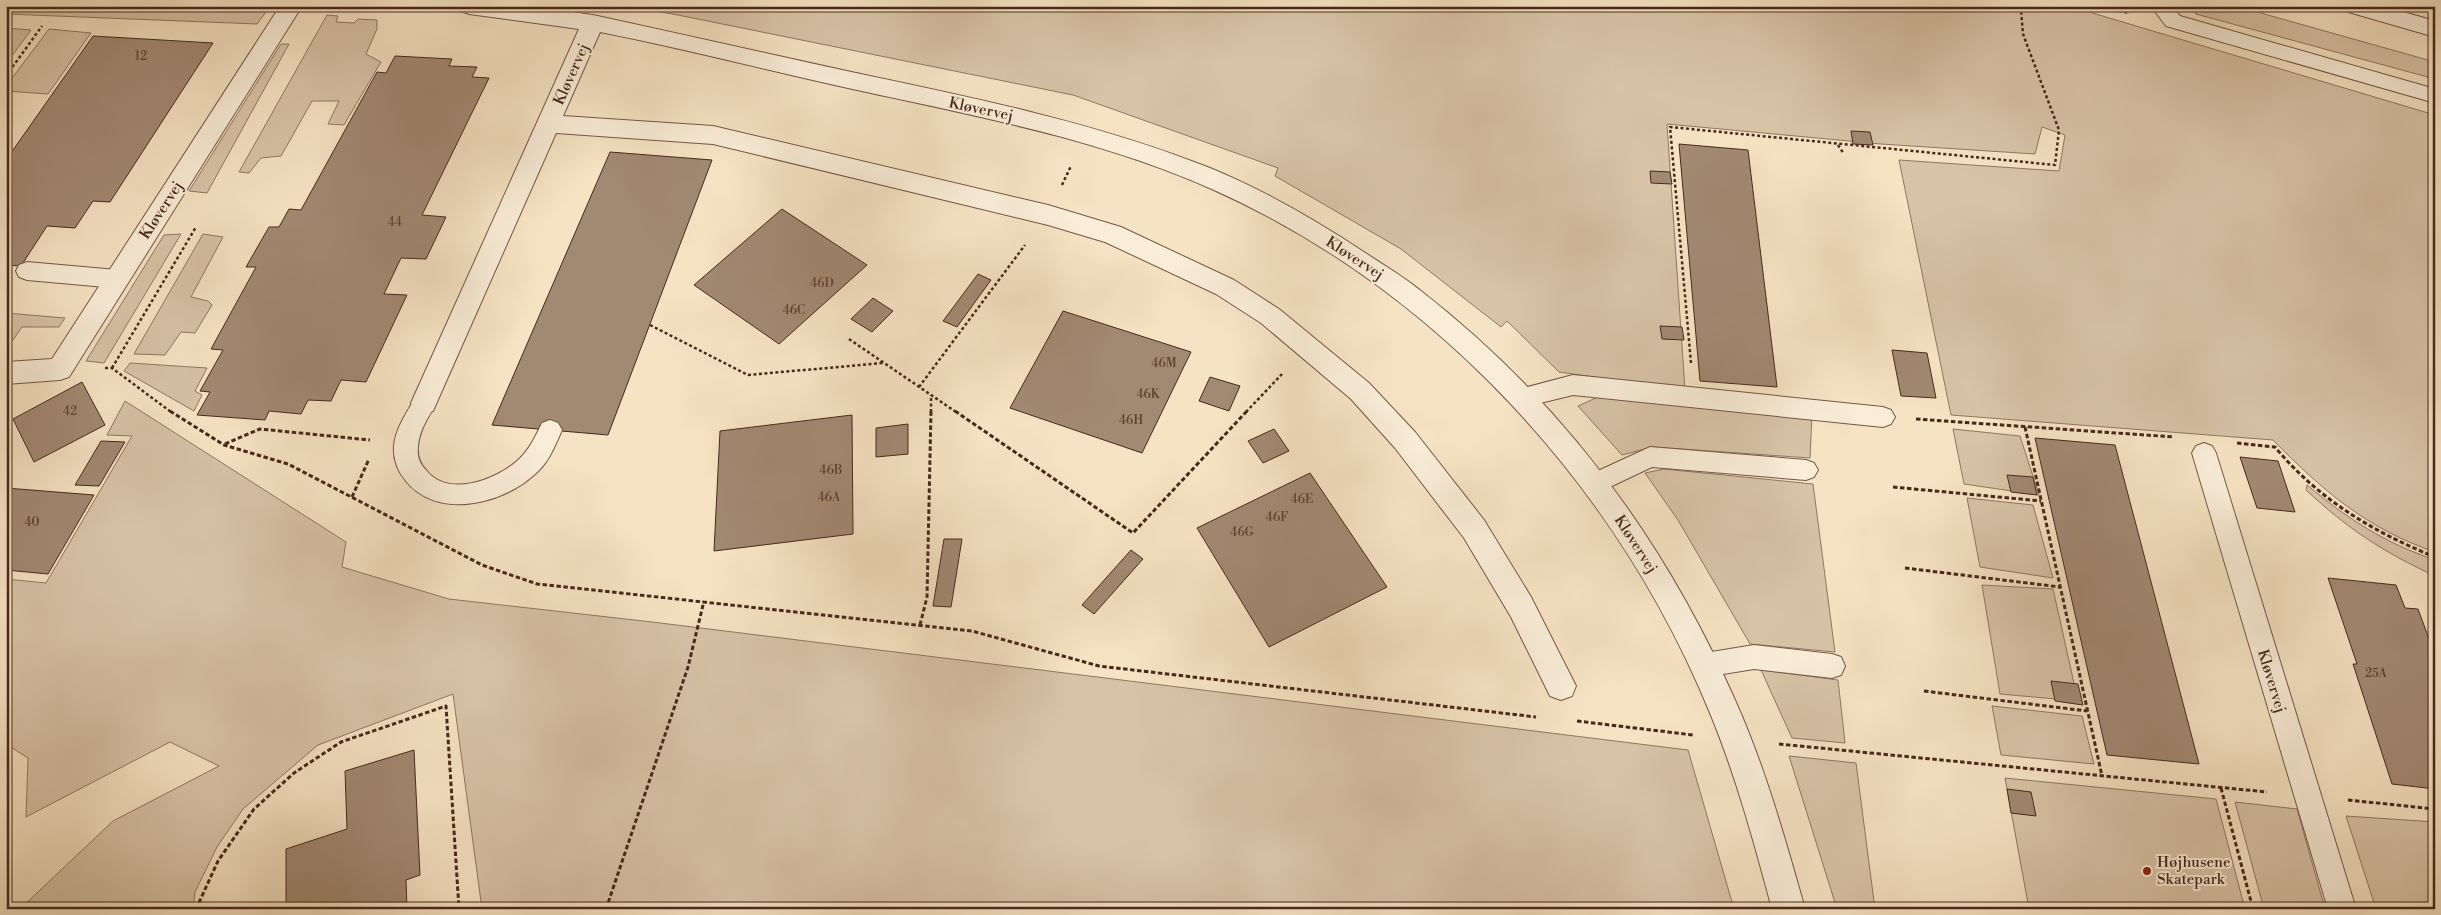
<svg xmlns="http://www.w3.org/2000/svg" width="2441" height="915" viewBox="0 0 2441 915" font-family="'Libre Bodoni',serif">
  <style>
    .green { fill: #d8c3a7; stroke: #907662 }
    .building { fill: #a28973; stroke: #48281c }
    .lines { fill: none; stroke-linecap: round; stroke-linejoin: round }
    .service-casing { stroke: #745746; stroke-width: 2 }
    .minor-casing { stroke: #745746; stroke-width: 2 }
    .tertiary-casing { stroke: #745746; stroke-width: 2 }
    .path-far1 { stroke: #48281c; stroke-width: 2.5; stroke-dasharray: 3 2.5; stroke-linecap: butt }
    .path { stroke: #48281c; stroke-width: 3; stroke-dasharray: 4.5 2.5; stroke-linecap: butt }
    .service { fill: #f9edd8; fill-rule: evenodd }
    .minor { fill: #f9edd8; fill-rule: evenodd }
    .tertiary { fill: #f9edd8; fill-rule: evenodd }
    .poi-dot { fill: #8f2418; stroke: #f9edd8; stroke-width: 2 }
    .labels { text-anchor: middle; stroke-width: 4; stroke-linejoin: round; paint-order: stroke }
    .number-label { font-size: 12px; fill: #5e4032 }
    .street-label { font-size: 15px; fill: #48281c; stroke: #f9edd8 }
    .poi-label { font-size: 15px; fill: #48281c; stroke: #f9edd8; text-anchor: start }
  </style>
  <rect width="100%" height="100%" fill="#f6e3c3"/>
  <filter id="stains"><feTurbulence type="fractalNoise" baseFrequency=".004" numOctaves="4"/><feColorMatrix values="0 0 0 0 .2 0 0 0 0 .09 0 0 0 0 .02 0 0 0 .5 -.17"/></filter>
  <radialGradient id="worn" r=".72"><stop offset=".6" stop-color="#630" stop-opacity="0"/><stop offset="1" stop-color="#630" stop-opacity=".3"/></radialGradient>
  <g class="green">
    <path d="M6,6H221L268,9L257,24L6,14Z"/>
    <path d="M624,6L1130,8L1131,6H2069L2435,115V552C2367,529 2322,490 2273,440L1951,415L1899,160L2059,171L2065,135L2042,127L2035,154L1881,144L1667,124L1685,390L1559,372L1507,321L1501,327L1401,249L1275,176L1278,168L1073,95L678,15Z"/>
    <path d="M2189,6H2236L2435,62V79L2196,14Z"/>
    <path d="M327,15L338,16L336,22L354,23L358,19L377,20V29L366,54L381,62L344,125L328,124L339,101H312L281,156L261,158L249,173L239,172Z"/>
    <path d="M6,28L31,30L6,64Z"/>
    <path d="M49,29L91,33L48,94L6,91V86Z"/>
    <path d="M281,44H289L207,193L189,191Z"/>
    <path d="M181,234L104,363L86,361L164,235Z"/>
    <path d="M203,234L223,237L191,297L208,301L212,305L195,333L181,332L165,355L134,354Z"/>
    <path d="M6,313L65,318L59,327H22L11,343L6,342Z"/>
    <path d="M130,363L207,368L195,391L202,395L194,411L124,371Z"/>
    <path d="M1598,397L1812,414L1810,458L1653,447L1622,455L1578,406Z"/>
    <path d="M125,401L346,542L342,567L449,599L652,622L1688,750L1734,909H482L453,694L318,745L243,809L217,847L195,892L193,909H20L113,821L219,766L170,742L26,817L28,758L6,744V579L46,583L132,436L107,435Z"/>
    <path d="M1953,429L2020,436L2039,495L1964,484Z"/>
    <path d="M1664,469L1813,484L1835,652L1750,644L1678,520L1645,473Z"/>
    <path d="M2307,485C2348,519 2385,543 2435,560V576C2383,552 2348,529 2306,490Z"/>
    <path d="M1967,498L2033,505L2053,578L1980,567Z"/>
    <path d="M1982,585L2053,589L2078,701L2000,694Z"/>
    <path d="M1761,670L1838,680L1845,743L1792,738Z"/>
    <path d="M1992,706L2082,716L2094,764L2001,755Z"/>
    <path d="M1789,756L1856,763L1875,909H1837Z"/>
    <path d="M2005,778L2216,799L2245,909H2029Z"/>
    <path d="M2235,802L2297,809L2325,909H2264Z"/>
    <path d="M2346,816L2435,822V909H2376Z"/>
  </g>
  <g class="building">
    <path d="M93,36L213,43L110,202L93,201L75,228L47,226L21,266L6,265V160Z"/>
    <path d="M395,56L452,59L449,66L477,67L472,77L489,78L422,215L446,217L426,259L401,258L384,294L407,295L366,382L341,380L331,401L308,400L301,414L269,411L265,420L197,415L210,392L200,391L223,350L211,349L256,267H246L269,227H279L289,209L301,210L377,72L386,73Z"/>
    <path d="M1851,131L1870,132L1873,145L1853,144Z"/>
    <path d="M1679,144L1748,150L1777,387L1700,381Z"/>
    <path d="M610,152L712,160L608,435L492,425Z"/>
    <path d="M1650,171L1670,172L1672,184L1651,183Z"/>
    <path d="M782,209L867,265L779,344L694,285Z"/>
    <path d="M978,274L991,280L957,327L943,321Z"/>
    <path d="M873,298L893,311L872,332L851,319Z"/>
    <path d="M1063,311L1191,352L1142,453L1010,408Z"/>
    <path d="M1660,326L1682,327L1684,340L1662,339Z"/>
    <path d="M1892,350L1927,353L1936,398L1901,396Z"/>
    <path d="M1210,377L1240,386L1229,411L1199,401Z"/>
    <path d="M82,382L105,425L34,462L13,419Z"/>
    <path d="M852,415L853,534L714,551L720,431Z"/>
    <path d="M908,424V454L876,457V428Z"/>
    <path d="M1274,429L1289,451L1263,463L1248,441Z"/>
    <path d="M2035,438L2115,445L2199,764L2107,755Z"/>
    <path d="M101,441L125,442L99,486L75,485Z"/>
    <path d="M2240,457L2278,461L2295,512L2257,508Z"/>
    <path d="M1310,473L1387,587L1269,647L1197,528Z"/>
    <path d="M2007,475L2033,477L2037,495L2011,492Z"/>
    <path d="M6,488L94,495L48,574L6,570Z"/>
    <path d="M944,539H962L951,607L933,606Z"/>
    <path d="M1131,550L1143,559L1094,614L1082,605Z"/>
    <path d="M2328,578L2396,585L2405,608L2418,609L2435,655V789L2392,784L2353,664H2357Z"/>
    <path d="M2051,681L2078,684L2083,705L2055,701Z"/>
    <path d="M414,750L420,875L406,880L407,909H286V849L347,829L345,771Z"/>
    <path d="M2007,789L2031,792L2036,816L2011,813Z"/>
  </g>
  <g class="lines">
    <defs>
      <g id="service">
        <path d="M2151,6H2171L2180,16L2435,89V103L2166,26Z"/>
        <path d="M27,262L117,270L125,273L128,279L125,285L117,288L27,280L19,277L16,271L19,265Z"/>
        <path d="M1573,375L1883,407L1891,410L1895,417L1891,424L1883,427L1573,395L1524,407L1516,404L1512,397L1516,390Z"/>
        <path d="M424,393L432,396L436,403C429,417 419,430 418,446C417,456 419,463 426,470C448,498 495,480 517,461C529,451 535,437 542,423L550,420L558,423L562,430C555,446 548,464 534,475C501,505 436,520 405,480C397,470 393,457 394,445C396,427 408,411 416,396Z"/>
        <path d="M2204,443L2212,446L2216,453L2356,909H2328L2192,453L2196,446Z"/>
        <path d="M1650,447L1806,460L1814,463L1818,470L1814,477L1806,480L1652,467L1595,494L1587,490L1583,483L1587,476Z"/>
        <path d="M1754,645L1832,654L1841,657L1845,666L1841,675L1832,678L1754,669L1705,677L1696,674L1692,665L1696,656L1705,653Z"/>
      </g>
      <g id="minor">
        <path d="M280,6H302L69,377L60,380L6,384V362L52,359Z"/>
        <path d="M458,6H529L593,15C681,34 768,54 856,73C975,98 1096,123 1210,168C1266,191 1317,221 1367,254C1385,266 1404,277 1421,291C1561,400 1664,539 1735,700C1765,767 1785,838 1805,909H1772C1754,842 1736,776 1710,713C1617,486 1438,291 1214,190C1098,138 971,115 848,88C765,70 683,48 600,32L563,116L713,126L1048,205L1121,227L1234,280L1279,309L1369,383L1415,432L1484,520L1531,597L1576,686L1572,696L1561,700L1550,696L1511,617L1464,538L1395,448L1351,399L1261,323L1216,294L1105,242L1048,225L713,144L556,133L433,411L424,414L415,411L411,403L579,29L469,14L461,11Z"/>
      </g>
      <path id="tertiary" d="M2342,6H2382L2435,21V37L2345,11Z"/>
    </defs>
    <use href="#service" class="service-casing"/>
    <use href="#minor" class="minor-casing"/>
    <use href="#tertiary" class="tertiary-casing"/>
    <g class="path-far1">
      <path d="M2092,6L2130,13"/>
      <path d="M6,76L42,26"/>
      <path d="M1838,145L1844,154"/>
      <path d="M1062,185L1071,166"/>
      <path d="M650,325L748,375L883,363"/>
      <path d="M849,339L956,412"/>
      <path d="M1691,363L1670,127L2055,165L2059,130L2023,34L2021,10L2053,6"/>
      <path d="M105,368H112L171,412"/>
      <path d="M112,368L196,227"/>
      <path d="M919,387L1025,245"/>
      <path d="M931,412V395"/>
      <path d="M1246,412L1282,374"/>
    </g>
    <g class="path">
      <path d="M170,411L224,445L288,464L482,565L537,584L972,631L1099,666L1536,717"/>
      <path d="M955,411L1133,533L1247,411"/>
      <path d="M1916,419L2174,437"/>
      <path d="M2025,427L2102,776"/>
      <path d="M2237,443L2275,447C2318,499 2373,532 2435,557"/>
      <path d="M225,444L260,429L370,440"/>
      <path d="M1893,487L2041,501"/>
      <path d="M352,497L369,459"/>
      <path d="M1905,568L2060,587"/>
      <path d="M920,625L927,597L931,411"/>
      <path d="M1924,691L2087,711"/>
      <path d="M1577,721L1693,735"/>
      <path d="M1779,744L2267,792"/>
      <path d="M2221,788L2253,909"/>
      <path d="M2348,800L2435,809"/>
      <path d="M196,909L218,861L254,809L294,773L341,742L446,706L459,909"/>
      <path d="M606,909L688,667L704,601"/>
    </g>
    <use href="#service" class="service"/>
    <use href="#minor" class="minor"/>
    <use href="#tertiary" class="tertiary"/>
  </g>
  <circle class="poi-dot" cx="2147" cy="871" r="5"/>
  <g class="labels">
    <g class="number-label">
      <text x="141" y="60">12</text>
      <text x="395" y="226">44</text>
      <text x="822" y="287">46D</text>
      <text x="794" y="314">46C</text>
      <text x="1164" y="367">46M</text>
      <text x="1148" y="398">46K</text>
      <text x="70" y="415">42</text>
      <text x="1131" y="424">46H</text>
      <text x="831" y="474">46B</text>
      <text x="829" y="501">46A</text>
      <text x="1302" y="503">46E</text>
      <text x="1277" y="521">46F</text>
      <text x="32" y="526">40</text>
      <text x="1242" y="536">46G</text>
      <text x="2376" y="677">25A</text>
    </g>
    <g class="street-label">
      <text transform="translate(571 74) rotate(-66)" y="5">Kløvervej</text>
      <text transform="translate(981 109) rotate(12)" y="5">Kløvervej</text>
      <text transform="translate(161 210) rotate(-57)" y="5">Kløvervej</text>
      <text transform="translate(1355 258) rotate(33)" y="5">Kløvervej</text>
      <text transform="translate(1636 544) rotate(57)" y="5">Kløvervej</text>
      <text transform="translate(2272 681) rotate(73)" y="5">Kløvervej</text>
    </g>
    <g class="poi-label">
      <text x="2157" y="867">Højhusene<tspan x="2157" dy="17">Skatepark</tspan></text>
    </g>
  </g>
  <rect width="2441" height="915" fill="none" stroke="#f6e3c3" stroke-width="25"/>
  <rect x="8" y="8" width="2426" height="900" fill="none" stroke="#48281c" stroke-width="2.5"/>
  <rect x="12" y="12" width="2416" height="890" fill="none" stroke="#48281c"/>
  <rect width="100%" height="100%" filter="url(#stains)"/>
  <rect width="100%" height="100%" fill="url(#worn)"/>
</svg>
